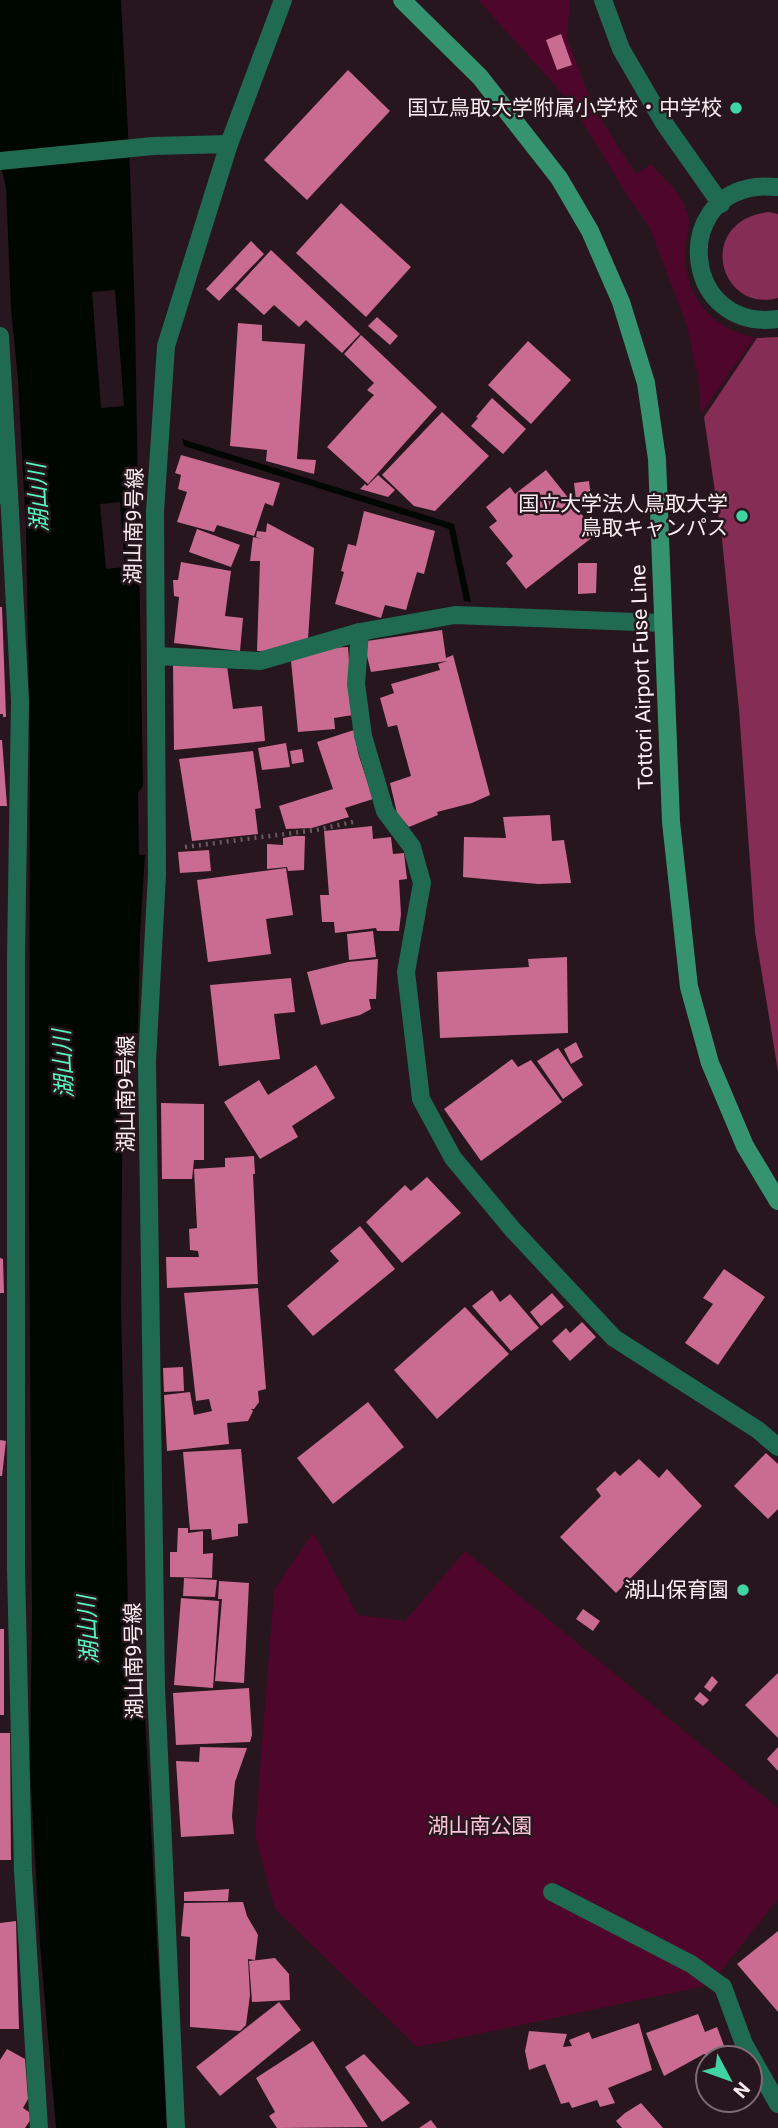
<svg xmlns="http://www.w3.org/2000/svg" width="778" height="2128" viewBox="0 0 778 2128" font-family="Roboto,'Noto Sans JP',sans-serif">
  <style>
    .green { fill: #4e072b }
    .forest { fill: #852d55 }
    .water { fill: #000703; fill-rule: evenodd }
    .building { fill: #ca6b92 }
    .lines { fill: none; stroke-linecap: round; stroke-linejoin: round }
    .path { stroke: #6a5a60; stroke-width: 4.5; stroke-dasharray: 2 5; stroke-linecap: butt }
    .lane { stroke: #1f6a50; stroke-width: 18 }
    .street { stroke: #1f6a50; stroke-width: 18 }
    .secondary { stroke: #359371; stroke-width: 18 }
    .poi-dot { fill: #3fd4a2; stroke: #27161d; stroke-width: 2.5 }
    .labels { text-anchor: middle; stroke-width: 5; stroke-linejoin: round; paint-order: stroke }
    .poi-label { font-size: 21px; fill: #fbeef2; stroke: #27161d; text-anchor: end }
    .street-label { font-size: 21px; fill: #fbeef2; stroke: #27161d }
    .park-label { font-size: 21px; fill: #f8c4d6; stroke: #27161d }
    .water-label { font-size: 23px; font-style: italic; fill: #56fac1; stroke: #27161d }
  </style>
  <rect width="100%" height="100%" fill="#27161d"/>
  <g class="green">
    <path d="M478,0H570L567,38L594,109L636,174L651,164C664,179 681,192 687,211C692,225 685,240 685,254C685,297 713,330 755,337L701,414L698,377L687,326L649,226L630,200L582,121L554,84Z"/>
    <path d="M313,1533L358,1615L405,1621L465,1551L778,1808V1899L710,1985L417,2047L275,1909L255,1835L274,1590Z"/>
  </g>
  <g class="forest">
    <path d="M769,212L778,214V298C719,314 694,221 769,212Z"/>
    <path d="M778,337V1071L755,932L739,710L722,539L704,417L757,338Z"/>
  </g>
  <g class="water">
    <path d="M0,0H121L130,170L135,317L143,786L138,793L139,855H145L140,935L138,1033H123L121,1308L130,1695L144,1697L167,2128H56L40,1945L30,1769L32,1611L29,1218L30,748L26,529L18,380L11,309L6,187L0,163ZM115,290L124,406L101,408L92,292ZM120,502L125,567L106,569L100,504Z"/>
    <path d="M182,439L454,524L471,602L464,601L449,529L184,446Z"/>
  </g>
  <g class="building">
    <path d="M561,34L572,65L557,70L546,40Z"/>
    <path d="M348,70L390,111L307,200L264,160Z"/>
    <path d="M341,203L411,267L366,317L296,253Z"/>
    <path d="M251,241L264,254L219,301L206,289Z"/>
    <path d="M271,250L360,334L342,353L306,320L299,327L274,305L264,315L235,289Z"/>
    <path d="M377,317L398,336L390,345L368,326Z"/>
    <path d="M238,323L262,325V341L305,344L297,459L316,460L314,474L266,461L267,450L230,446Z"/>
    <path d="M361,335L437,407L368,484L327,447L374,395L367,390L374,383L344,354Z"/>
    <path d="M528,341L571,380L531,424L488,385Z"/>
    <path d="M492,398L526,429L503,454L471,426L478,418L476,417Z"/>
    <path d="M442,412L489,456L435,511L414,506L382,475Z"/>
    <path d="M181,455L280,483L273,506L265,503L254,536L217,525L214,532L177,522L187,492L178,489L181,475L175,473Z"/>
    <path d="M546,470L594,530V536L526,589L506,563L513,556L489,527L497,521L486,507L510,487L515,494Z"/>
    <path d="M378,475L395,490L388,497L360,489L365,484L367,486Z"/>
    <path d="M589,481L591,499L576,500L574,483Z"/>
    <path d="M364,511L435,531L424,574L417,572L406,610L385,605L381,618L335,604L344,572L341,571L348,544L356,546Z"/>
    <path d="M267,523L314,548L308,639L266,651H257L260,561H250L253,537L262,539L256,537L257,531L266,532Z"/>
    <path d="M197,529L240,545L231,567L189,552Z"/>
    <path d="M181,562L231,571L225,616L243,618L240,651L174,643L179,597L174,596L173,580H178Z"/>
    <path d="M578,563H597L596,593L578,594Z"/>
    <path d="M0,607H2L6,717H3V714H0Z"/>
    <path d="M442,630L446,658L453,655L490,795L472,803L437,812L438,815L409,827L397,813L390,783L411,776L397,725L388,727L380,698L394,693L391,684L440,670L438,664L447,661L371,672L366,652L367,641Z"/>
    <path d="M348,647L353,715L334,718L335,729L298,732L291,661L329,648Z"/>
    <path d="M173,665L227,666L233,709L262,706L265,741L174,750Z"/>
    <path d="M354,730L358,753L373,799L345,808L349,817L312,828L286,829L279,806L333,789L317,742Z"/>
    <path d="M0,740H2L7,806H0Z"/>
    <path d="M286,743L290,767L262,770L258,748Z"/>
    <path d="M302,749L304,762L292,764L290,751Z"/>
    <path d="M253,751L261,808L255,809L258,834L192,841L179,759Z"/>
    <path d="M550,815L552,841L564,840L571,883L538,884L463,877L464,837L506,838L503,817Z"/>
    <path d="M372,826L373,839L391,837L393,854L404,853L407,879L399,880L401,914L399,931H377L376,928L335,933L334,922H322L320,895H329L324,831Z"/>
    <path d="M294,836H305L304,870L288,871L287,867L267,869V844L283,845V838Z"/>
    <path d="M209,850L211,871L180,873L178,852Z"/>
    <path d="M286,868L293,915L266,919L271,954L208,962L197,880Z"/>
    <path d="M373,931L376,957L349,960L347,934Z"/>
    <path d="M567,957L568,1033L440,1038L437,972L529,967L528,959Z"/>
    <path d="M378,959L376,999H369L371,1009L360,1015L321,1025L307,972L348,962Z"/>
    <path d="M291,978L295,1012L274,1014L280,1059L219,1066L210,985Z"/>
    <path d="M576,1042L583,1057L571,1064L564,1049Z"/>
    <path d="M558,1048L583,1085L563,1099L537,1061Z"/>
    <path d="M512,1059L518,1067L531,1060L562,1102L481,1161L444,1109Z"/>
    <path d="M316,1065L335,1098L292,1126L298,1137L260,1159L224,1102L259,1080L268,1095Z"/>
    <path d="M161,1103L204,1104V1160H194L192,1179H162Z"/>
    <path d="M254,1156L255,1174H253L258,1284L167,1288L166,1257H199L198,1251L190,1250L189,1229L197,1228L194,1169L225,1167V1158Z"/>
    <path d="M427,1177L461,1213L402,1263L366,1222L405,1185L411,1191Z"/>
    <path d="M360,1226L395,1269L313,1336L287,1306L339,1261L330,1251Z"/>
    <path d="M0,1258L3,1259L4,1293H0Z"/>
    <path d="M724,1269L765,1297L718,1365L685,1343L713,1304L703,1298Z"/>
    <path d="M258,1288L266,1389L258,1391L259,1402L254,1409H251L253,1411L248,1421L227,1423L229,1444L167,1451L164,1395L190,1392L194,1415L212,1411L209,1399L196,1401L184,1293Z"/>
    <path d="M492,1290L500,1302L510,1294L539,1328L511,1351L472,1306Z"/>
    <path d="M552,1293L564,1307L541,1326L530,1312Z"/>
    <path d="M465,1307L509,1354L437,1419L394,1370Z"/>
    <path d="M582,1322L596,1337L570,1361L552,1341L566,1328L570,1333Z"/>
    <path d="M183,1367L184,1391L164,1392L163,1368Z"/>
    <path d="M368,1402L404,1447L333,1504L297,1458Z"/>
    <path d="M0,1440L6,1441L2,1476H0Z"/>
    <path d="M241,1449L248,1523L238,1524V1536L212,1540L211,1529L190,1530L183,1452Z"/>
    <path d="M766,1453L778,1464V1509L768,1519L734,1486Z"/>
    <path d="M639,1459L659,1478L667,1469L702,1506L616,1593L560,1537L601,1496L596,1489L615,1471L620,1476Z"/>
    <path d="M178,1528H188V1533L203,1531V1554L213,1553L212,1578L170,1577V1552H177Z"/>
    <path d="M184,1578L217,1580L215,1597L183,1596Z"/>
    <path d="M219,1581L249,1583L244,1683L215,1681L222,1599H218Z"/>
    <path d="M181,1598L219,1601L213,1688L174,1685Z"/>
    <path d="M583,1609L600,1621L593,1631L576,1619Z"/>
    <rect x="0" y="1629" width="4" height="86"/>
    <path d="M778,1673V1738L745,1705Z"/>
    <path d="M712,1676L718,1682L710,1692L704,1687Z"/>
    <path d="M249,1688L252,1735L250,1742L176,1745L173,1693Z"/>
    <path d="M700,1692L709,1700L703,1706L694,1699Z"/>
    <path d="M0,1733H10L11,1860H0Z"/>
    <path d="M200,1747L247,1748L235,1782L232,1816L234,1834L181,1837L176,1761L199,1762Z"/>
    <path d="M778,1747V1771L767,1759Z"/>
    <path d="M229,1889L228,1901H184V1892Z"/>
    <path d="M243,1902L247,1916L258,1935L255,1960L248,1959L250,1995L246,2025L240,2031L190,2027V1937L181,1936L184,1903Z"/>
    <path d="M16,1921L19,2029H0V1923Z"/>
    <path d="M778,1931V2012L737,1964Z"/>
    <path d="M275,1958L289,1974L290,2000L252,2002L249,1961Z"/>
    <path d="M279,2002L301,2030L220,2096L196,2067Z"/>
    <path d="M698,2014L705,2032L717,2027L726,2051L710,2057L704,2054L664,2076L646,2033Z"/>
    <path d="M639,2023L652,2070L608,2088L615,2103L600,2107L597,2100L572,2108L569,2102L561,2104L545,2064L529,2070L525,2051L529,2031L567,2034L563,2047L572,2046L569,2040L589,2032L592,2039Z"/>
    <path d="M313,2041L368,2127L277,2128L269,2116L275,2112L256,2078Z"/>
    <path d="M7,2049L25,2059L28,2099L23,2108L29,2112L31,2119L25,2128H0V2060Z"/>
    <path d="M364,2054L410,2103L382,2122L345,2067Z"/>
    <path d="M641,2103L663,2128H622L616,2121L625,2113Z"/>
    <path d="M431,2120L437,2128H419Z"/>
  </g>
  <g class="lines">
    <path class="path" d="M185,847L316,830L357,821"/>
    <g class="lane">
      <path d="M778,187C771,187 763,186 756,187C670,198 684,332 778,319"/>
      <path d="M552,1892L691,1964L723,1987"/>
    </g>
    <g class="street">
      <path d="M603,0L621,49L664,123L721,204"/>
      <path d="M229,144L283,0"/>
      <path d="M0,161L153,146L229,144L166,346L155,512L157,874L147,1062L156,1689L176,2128"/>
      <path d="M0,336L9,493"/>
      <path d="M0,495L9,493L20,701L16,958V1569L23,1871L39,2128"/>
      <path d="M360,632L356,684L363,736L385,811L412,847L422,883L406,972L421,1099L453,1158L513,1230L614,1338L758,1430L778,1447"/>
      <path d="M156,656L260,661L360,632L455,615L662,623"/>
      <path d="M723,1987L744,2044L778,2104"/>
    </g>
    <path class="secondary" d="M402,0L480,77L559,178L590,231L621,302L646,383L657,459L671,822L689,987L710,1063L745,1146L778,1201"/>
  </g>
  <g class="poi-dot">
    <circle cx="736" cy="108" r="7"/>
    <circle cx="742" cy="516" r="7"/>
    <circle cx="743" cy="1590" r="7"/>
  </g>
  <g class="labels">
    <g class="poi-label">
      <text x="722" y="115">国立鳥取大学附属小学校・中学校</text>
      <text x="728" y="511">国立大学法人鳥取大学<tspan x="728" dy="24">鳥取キャンパス</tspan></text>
      <text x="729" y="1597">湖山保育園</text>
    </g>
    <g class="street-label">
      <text transform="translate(134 526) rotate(-89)" y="7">湖山南9号線</text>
      <text transform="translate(642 677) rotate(-92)" y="7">Tottori Airport Fuse Line</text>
      <text transform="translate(126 1094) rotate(-90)" y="7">湖山南9号線</text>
      <text transform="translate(134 1661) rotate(-91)" y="7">湖山南9号線</text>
    </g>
    <g class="park-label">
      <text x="480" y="1833">湖山南公園</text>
    </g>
    <g class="water-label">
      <text transform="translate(38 498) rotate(-93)" y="8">湖山川</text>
      <text transform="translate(63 1064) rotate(-93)" y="8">湖山川</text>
      <text transform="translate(88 1630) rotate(-93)" y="8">湖山川</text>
    </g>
  </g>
  <g transform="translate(729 2079) rotate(131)"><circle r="33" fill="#27161d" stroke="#7c6c72" stroke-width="2"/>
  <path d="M0-5L12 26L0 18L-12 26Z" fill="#3fd4a2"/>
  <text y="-10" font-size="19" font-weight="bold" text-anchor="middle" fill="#fbeef2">N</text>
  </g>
</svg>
